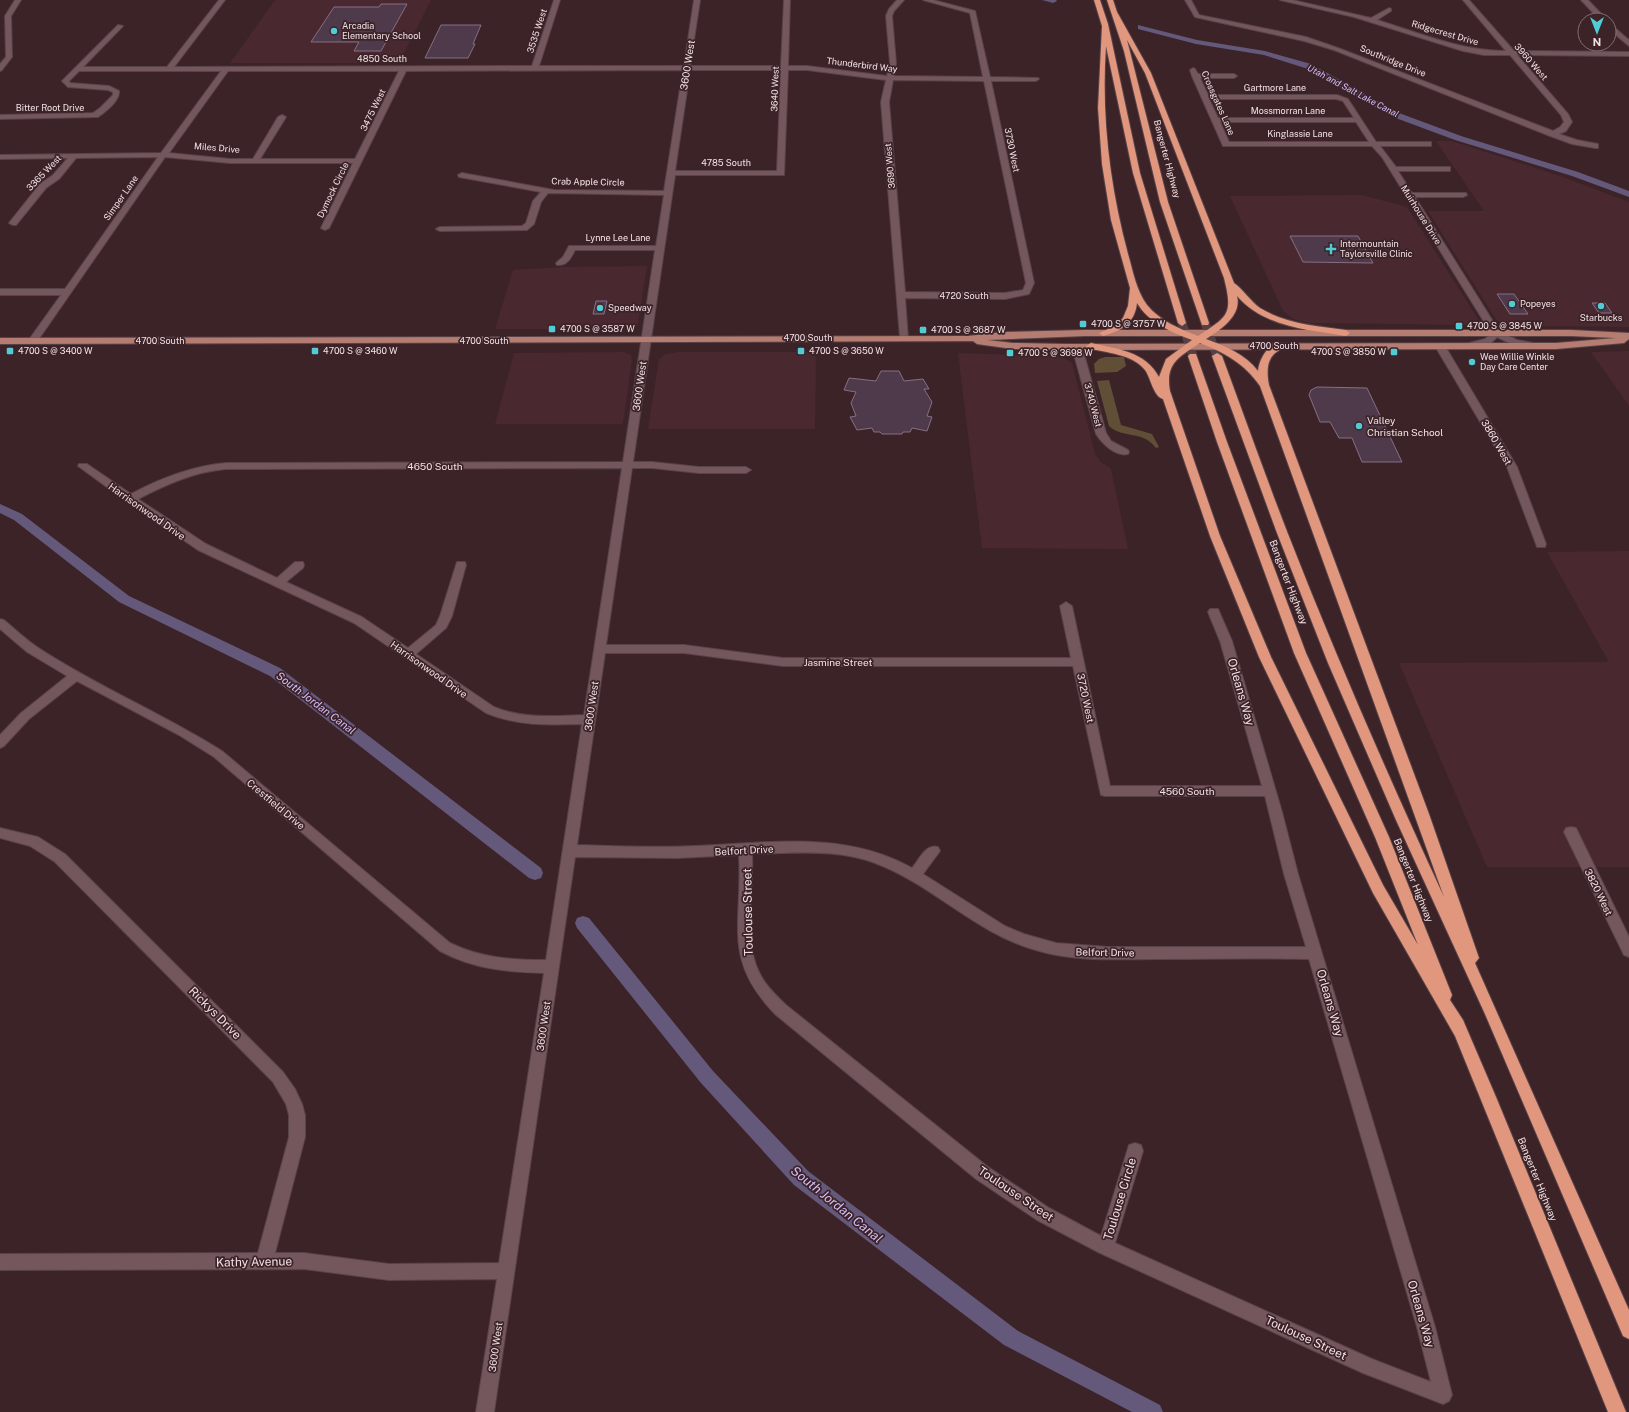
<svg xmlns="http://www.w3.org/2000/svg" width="1629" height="1412" viewBox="0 0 1629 1412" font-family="'Public Sans',sans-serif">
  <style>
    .built { fill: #492830 }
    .green { fill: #604e37 }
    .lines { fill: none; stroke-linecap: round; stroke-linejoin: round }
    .canal { fill: #64587b; fill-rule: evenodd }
    .building { fill: #4f3a4b; stroke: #866f81 }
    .highway-tunnel { stroke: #574044; stroke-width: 9; stroke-dasharray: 9 4.5; stroke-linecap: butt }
    .minor-casing { stroke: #584348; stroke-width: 2 }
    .major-casing { stroke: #584348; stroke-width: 2 }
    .highway-casing { stroke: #584348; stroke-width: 2 }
    .minor { fill: #74575d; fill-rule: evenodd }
    .major { fill: #b57d71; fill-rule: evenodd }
    .highway { fill: #e1967e; fill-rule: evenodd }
    .poi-dot { fill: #51ccd4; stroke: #3c2328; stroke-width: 1.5 }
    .labels { text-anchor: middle; stroke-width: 3.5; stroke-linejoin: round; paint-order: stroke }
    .far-poi-label { font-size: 9px; fill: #f2e1e4; stroke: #3c2328; text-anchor: start }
    .far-street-label { font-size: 9px; fill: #f2e1e4; stroke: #3c2328 }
    .far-water-label { font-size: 9px; font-style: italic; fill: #d2befa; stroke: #3c2328 }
    .street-label { font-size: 10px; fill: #f2e1e4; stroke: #3c2328 }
    .poi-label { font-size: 10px; fill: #f2e1e4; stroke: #3c2328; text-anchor: start }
    .water-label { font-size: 11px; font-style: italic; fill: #d2befa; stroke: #3c2328 }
    .near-street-label { font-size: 12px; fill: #f2e1e4; stroke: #3c2328 }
    .near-water-label { font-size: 13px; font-style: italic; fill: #d2befa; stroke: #3c2328 }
  </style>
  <rect width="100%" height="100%" fill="#3c2328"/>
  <g class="built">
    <path d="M275,0H431L399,63H230Z"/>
    <path d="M1436,141H1452L1563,177L1629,202V327L1512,326L1497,321L1428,211H1484Z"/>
    <path d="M1362,195L1407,207L1478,319L1477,323L1470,325L1309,323L1294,319L1283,311L1230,196Z"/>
    <path d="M647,266L638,324L634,327L627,329H495L513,270L561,267Z"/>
    <path d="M1629,351V406L1591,352Z"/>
    <path d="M624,352L631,355L632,359L623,424H495L514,353Z"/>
    <path d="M680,352H816L815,429H648L659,359L665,354Z"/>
    <path d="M958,353L1052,356L1064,358L1072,363L1095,454L1101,462L1111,469L1128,549L982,548Z"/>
    <path d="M1629,551V867H1487L1399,663L1609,662L1547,552Z"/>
  </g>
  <g class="green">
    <path d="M1105,357H1124L1126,366L1117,372L1095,373L1094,364L1099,359Z"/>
    <path d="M1109,380L1121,425L1152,434L1159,447L1156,448C1143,430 1123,439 1109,426L1097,381Z"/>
  </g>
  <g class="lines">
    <g class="canal">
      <path d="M1042,0H1056L1057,1L1053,3Z"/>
      <path d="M1138,25L1197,40L1265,51L1311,64L1399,113L1461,136L1578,172L1629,191V197L1572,176L1455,140L1393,117L1305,68L1264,55L1196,44L1138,29Z"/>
      <path d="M0,504L22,514L129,596L280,668L541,868L543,873L541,878L535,880L529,878L270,676L119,602L14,520L0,513Z"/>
      <path d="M583,916L589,918L713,1071L808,1171L1018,1331L1160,1405L1163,1412H1132L1004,1345L794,1185L701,1083L577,928L575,923L577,918Z"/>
    </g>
  </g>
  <g class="building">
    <path d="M381,4H407L381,51H354L359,42H311L334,7H379Z"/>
    <path d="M441,25H481L473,44H475L468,58H425Z"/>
    <path d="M1290,236H1358L1373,263L1303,262Z"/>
    <path d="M1497,294H1514L1528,314H1510Z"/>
    <path d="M596,301H607L604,314H593Z"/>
    <path d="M1592,303H1605L1612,313H1599Z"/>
    <path d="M881,371H899L904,381L923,379L929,389H924L932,402L927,416L932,417L927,431L912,428L910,432H903L902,434H882L880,432H874L872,428L857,430L850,417L856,416L851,403L856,392L844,390L849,378L876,381Z"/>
    <path d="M1317,387L1367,388L1402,462H1362L1352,438H1339L1330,422H1320L1309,395L1311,390Z"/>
  </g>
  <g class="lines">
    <g class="highway-tunnel">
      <path d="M1182,323L1193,356"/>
      <path d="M1205,323L1217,356"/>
    </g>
    <defs>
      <g id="minor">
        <path d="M15,0H21L11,16L12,57L2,70L0,71V64L6,57L5,16Z"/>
        <path d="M219,0H225L174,67L532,66L554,0H560L539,66H684L694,0H700L690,66H781L784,0H790L788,66H807L887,76L890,63L886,16L889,9L897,0H904L894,11L892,16L896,63L894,76L983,77L970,13L923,0H933L975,11L990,77L1038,78L1039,79L1036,81H991L1034,283L1029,294L1005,299L905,298L908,338L907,340L904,341L900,338L881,102L886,80L807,70H788L784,175H675L633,462H652L699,467H746L751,470L746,473H699L652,468H632L606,645H684L783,658H1071L1060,606L1066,602L1072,606L1110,786H1262L1220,641L1208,612L1210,609H1218L1232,641L1282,812L1298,874L1435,1327L1452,1395L1449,1401L1443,1404L1363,1373L1100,1253L1037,1220L976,1179L776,1015C721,959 743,924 739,855L677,858L575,857L494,1412H476L497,1279L389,1280L304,1269L0,1270V1254L258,1253L289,1137V1115L286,1104L273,1082L55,862L30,846L0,838V828L38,837L65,854L283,1072L295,1089L302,1104L305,1115V1137L275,1253H304L389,1264L499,1263L544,973C506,972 474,969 440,951L214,757L179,735L77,681L29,719L4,746L0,748V735L21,713L67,676L27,652L0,629V619L4,620C15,629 25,639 37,647C96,686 162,713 222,751L450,943C481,958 512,960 546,960L582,724C548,725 518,726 486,713L354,623L198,550L126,501L78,466L79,464H87L131,494C161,478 192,466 226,463L623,462L655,250H575C571,258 567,266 557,265L556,263L563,257L569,246H656L664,195L548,193L541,202L534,224L527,230L440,231L436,229L440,227L522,226L526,223L533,201L541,192L459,177L458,175L462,173L554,190L664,191L683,70L406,71L329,228L325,230L321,228L353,163H230L165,157L36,343H30L28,341L61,295H0V289H65L158,157L76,158L59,179L46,188L16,225H13L9,223L40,184L53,175L68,158L0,159V155L161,153L221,71H79L69,81L70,83L109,86L119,91C120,101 105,112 98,117L0,119V115L93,113L100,108L113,95V92L108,90L68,87L62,81L118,25L123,26L83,67H167ZM690,70H781L777,171H675ZM228,71H399L355,159H260L286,117L282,115L278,117L253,159H230L169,153ZM893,80L984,81L1026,283L1023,290L1005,293L905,292L889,102ZM622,468L584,715C553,716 523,719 494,707L416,654L446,628L452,616L466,565L465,562H457L456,565L440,616L436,625L408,648L362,617L286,582L303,568L304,565L303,562H295L277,578L206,544L138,499C167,484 194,472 226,469ZM605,653H684L783,666H1073L1101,795L1105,796H1265L1284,874L1306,947H1108L1056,943L1024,934L1005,926L923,874L940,851L938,847C926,843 919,860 912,868C845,830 769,843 695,846C656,848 616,846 577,845ZM782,853C813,852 846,852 875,863C934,885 977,935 1039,951C1077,962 1119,959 1159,959C1209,959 1259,958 1309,959L1417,1327L1431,1382L1372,1359L1115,1243L1143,1151L1141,1145L1135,1143L1129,1145L1101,1236L1049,1208L988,1167L786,1005C776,995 765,985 759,972C743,940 754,889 752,854Z"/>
        <path d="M1185,0H1191L1199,15L1306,37L1338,48L1553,131L1560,127L1564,122L1561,115L1510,55H1484L1463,51L1354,17L1280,0H1292L1371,18L1389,8L1391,9V11L1377,20C1419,33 1461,51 1506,51L1463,0H1469L1514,51L1629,52V56L1517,55L1568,114L1572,122L1566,131L1559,134L1577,140L1598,144V148H1595L1572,144L1550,136L1334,50L1304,41L1195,17Z"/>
        <path d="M1581,0H1588L1607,20H1600Z"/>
        <path d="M1609,23L1629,40V46L1609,29Z"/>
        <path d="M1193,68L1195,69L1198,74H1234L1237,76L1234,78H1200L1208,95H1337L1348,99L1376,142H1431V146H1380L1396,167H1450V171H1398L1412,193H1466L1467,195L1463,197H1415L1499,331L1517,340L1539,344V348L1511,344L1497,337L1491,343L1465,348V344L1485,339L1491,333L1382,157L1372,146H1223L1192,76L1190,70ZM1209,99H1336L1343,101L1354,118H1218ZM1220,122H1356L1369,142H1229Z"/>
        <path d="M1440,343L1445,346L1517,467L1546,544L1545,547H1537L1536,544L1507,467L1435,346Z"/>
        <path d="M1077,344L1082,347L1106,433L1111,441L1128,450L1129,452L1128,454C1115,457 1102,443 1096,434L1072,347Z"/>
        <path d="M1571,827L1576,828L1629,937V957L1624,955L1564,832L1566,828Z"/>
      </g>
      <path id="major" d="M1085,330H1571L1629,333V339L1624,343L1556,349L1065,350L1013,349L977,344L973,341L0,344V338L968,336L1004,332ZM1085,336H1571L1616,338L1556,343L1065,344L1013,343L987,340Z"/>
      <path id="highway" d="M1094,0H1100L1108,24L1140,173L1186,323L1182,326L1178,323L1133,173L1106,46C1101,115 1110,187 1128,254C1133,271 1136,290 1147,305C1160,321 1180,329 1198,336C1229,316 1233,314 1224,278L1145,73L1127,40L1168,202L1209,323L1208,325H1202L1160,202L1124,51L1107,0H1113L1117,12L1151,73L1234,283C1243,289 1250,301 1260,308C1286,324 1317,326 1346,330L1350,333L1346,336C1308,330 1264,327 1237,296C1242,316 1220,330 1206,339C1225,346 1245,354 1258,371C1259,359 1269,341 1283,344L1285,346C1282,349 1277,351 1274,354C1266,362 1267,375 1269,385L1429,814L1479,958L1475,963L1629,1310V1339L1623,1336L1485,1014L1396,820L1328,663L1277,533L1212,356L1217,353L1222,356C1244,415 1265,475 1288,534C1336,657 1389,778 1444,897L1260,386C1244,363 1225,353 1200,343C1179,357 1165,363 1170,391L1220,536L1271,657L1383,885L1418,945L1375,837L1294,653L1217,442L1188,356L1190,354H1196L1227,442L1306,653L1389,837L1452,995L1450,1000L1463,1020L1496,1097L1626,1412H1608L1455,1036L1373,893L1259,657L1210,536L1163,399C1153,396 1151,378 1145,370C1133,354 1106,353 1088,348L1086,346L1091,343C1117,349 1145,351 1159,377L1166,359L1192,340C1171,332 1149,323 1137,303C1135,323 1121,331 1103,336L1099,333L1115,326L1123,318L1128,306L1130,288L1111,220L1102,164L1098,108L1102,26Z"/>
    </defs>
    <use href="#minor" class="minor-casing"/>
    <use href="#major" class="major-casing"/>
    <use href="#highway" class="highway-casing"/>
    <use href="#minor" class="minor"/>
    <use href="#major" class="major"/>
    <use href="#highway" class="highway"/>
  </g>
  <g class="poi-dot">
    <circle cx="334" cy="31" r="4"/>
    <path d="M1329 243h4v4h4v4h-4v4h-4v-4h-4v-4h4z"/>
    <circle cx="1512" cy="304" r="4"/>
    <circle cx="1601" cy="306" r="4"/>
    <circle cx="600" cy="308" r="4"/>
    <rect x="1079" y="320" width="8" height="8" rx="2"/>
    <rect x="1455" y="322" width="8" height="8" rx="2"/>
    <rect x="548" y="325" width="8" height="8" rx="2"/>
    <rect x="919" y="326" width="8" height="8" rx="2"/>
    <rect x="6" y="347" width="8" height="8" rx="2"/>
    <rect x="311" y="347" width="8" height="8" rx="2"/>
    <rect x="797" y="347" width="8" height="8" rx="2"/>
    <rect x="1390" y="348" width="8" height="8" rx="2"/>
    <rect x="1006" y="349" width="8" height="8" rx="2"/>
    <circle cx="1472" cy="362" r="4"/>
    <circle cx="1359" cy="426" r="4"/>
  </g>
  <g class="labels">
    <g class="far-poi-label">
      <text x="342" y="29">Arcadia<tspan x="342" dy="10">Elementary School</tspan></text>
      <text x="1340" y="247">Intermountain<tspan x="1340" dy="10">Taylorsville Clinic</tspan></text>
      <text x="1520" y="307">Popeyes</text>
      <text x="608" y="311">Speedway</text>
      <text x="1601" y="321" text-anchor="middle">Starbucks</text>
      <text x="1091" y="327">4700 S @ 3757 W</text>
      <text x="1467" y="329">4700 S @ 3845 W</text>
      <text x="560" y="332">4700 S @ 3587 W</text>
      <text x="931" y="333">4700 S @ 3687 W</text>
      <text x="18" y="354">4700 S @ 3400 W</text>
      <text x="323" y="354">4700 S @ 3460 W</text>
      <text x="809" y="354">4700 S @ 3650 W</text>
      <text x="1386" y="355" text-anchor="end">4700 S @ 3850 W</text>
      <text x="1018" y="356">4700 S @ 3698 W</text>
      <text x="1480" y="360">Wee Willie Winkle<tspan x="1480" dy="10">Day Care Center</tspan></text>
    </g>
    <g class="far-street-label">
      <text transform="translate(537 31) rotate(-72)" y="3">3535 West</text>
      <text transform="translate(1445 33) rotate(16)" y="3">Ridgecrest Drive</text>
      <text x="382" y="62">4850 South</text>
      <text transform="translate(1393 61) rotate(22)" y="3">Southridge Drive</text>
      <text transform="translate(1531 62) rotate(49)" y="3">3960 West</text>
      <text transform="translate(862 65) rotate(7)" y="3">Thunderbird Way</text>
      <text x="1275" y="91">Gartmore Lane</text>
      <text transform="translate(775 89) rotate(-88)" y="3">3640 West</text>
      <text transform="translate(1218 103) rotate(66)" y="3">Crossgates Lane</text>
      <text x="50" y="111">Bitter Root Drive</text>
      <text transform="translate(373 110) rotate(-64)" y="3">3475 West</text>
      <text x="1288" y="114">Mossmorran Lane</text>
      <text x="1300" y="137">Kinglassie Lane</text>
      <text transform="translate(217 148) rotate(5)" y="3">Miles Drive</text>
      <text transform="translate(1012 150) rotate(78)" y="3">3730 West</text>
      <text transform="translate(1167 159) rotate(75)" y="3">Bangerter Highway</text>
      <text x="726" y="166">4785 South</text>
      <text transform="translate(890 166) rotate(-95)" y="3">3690 West</text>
      <text transform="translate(44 173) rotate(-46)" y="3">3365 West</text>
      <text transform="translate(588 182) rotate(1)" y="3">Crab Apple Circle</text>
      <text transform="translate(333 190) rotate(-64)" y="3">Dymock Circle</text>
      <text transform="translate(121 198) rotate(-55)" y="3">Simper Lane</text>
      <text transform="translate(1421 215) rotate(58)" y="3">Muirhouse Drive</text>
      <text x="618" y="241">Lynne Lee Lane</text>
      <text x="964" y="299">4720 South</text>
      <text x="808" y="341">4700 South</text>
      <text x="160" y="344">4700 South</text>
      <text x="484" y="344">4700 South</text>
      <text x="1274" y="349">4700 South</text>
      <text transform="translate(1093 405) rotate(75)" y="3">3740 West</text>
    </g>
    <g class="far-water-label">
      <text transform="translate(1353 91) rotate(28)" y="3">Utah and Salt Lake Canal</text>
    </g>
    <g class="street-label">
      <text transform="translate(687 65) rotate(-81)" y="4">3600 West</text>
      <text transform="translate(639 386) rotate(-82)" y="4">3600 West</text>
      <text transform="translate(1497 442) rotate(60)" y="4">3860 West</text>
      <text x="435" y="470">4650 South</text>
      <text transform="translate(147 511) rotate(35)" y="4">Harrisonwood Drive</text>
      <text transform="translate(1289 582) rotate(69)" y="4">Bangerter Highway</text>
      <text x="838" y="666">Jasmine Street</text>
      <text transform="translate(429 669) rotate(35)" y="4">Harrisonwood Drive</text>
      <text transform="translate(1086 698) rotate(78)" y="4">3720 West</text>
      <text transform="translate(591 706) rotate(-82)" y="4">3600 West</text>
      <text x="1187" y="795">4560 South</text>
      <text transform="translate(276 804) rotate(40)" y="4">Crestfield Drive</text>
      <text transform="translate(744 850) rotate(-3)" y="4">Belfort Drive</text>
      <text transform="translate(1414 880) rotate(68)" y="4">Bangerter Highway</text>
      <text transform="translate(1599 892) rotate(64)" y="4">3820 West</text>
      <text transform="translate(1105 952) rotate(1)" y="4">Belfort Drive</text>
      <text transform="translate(543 1026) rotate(-82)" y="4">3600 West</text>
      <text transform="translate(1538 1179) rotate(68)" y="4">Bangerter Highway</text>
      <text transform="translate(495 1347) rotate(-82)" y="4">3600 West</text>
    </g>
    <g class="poi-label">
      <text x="1367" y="424">Valley<tspan x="1367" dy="12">Christian School</tspan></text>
    </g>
    <g class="water-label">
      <text transform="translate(316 703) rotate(37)" y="4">South Jordan Canal</text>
    </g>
    <g class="near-street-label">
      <text transform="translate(1241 692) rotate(74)" y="4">Orleans Way</text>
      <text transform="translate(748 912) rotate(-91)" y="4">Toulouse Street</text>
      <text transform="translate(1330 1003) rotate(74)" y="4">Orleans Way</text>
      <text transform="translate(215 1013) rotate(45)" y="4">Rickys Drive</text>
      <text transform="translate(1016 1194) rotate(34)" y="4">Toulouse Street</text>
      <text transform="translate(1120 1199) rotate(-73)" y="4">Toulouse Circle</text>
      <text transform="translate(254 1262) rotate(-1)" y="4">Kathy Avenue</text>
      <text transform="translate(1421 1314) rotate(74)" y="4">Orleans Way</text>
      <text transform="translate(1306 1338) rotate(25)" y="4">Toulouse Street</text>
    </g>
    <g class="near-water-label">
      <text transform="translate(837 1204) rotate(39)" y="5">South Jordan Canal</text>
    </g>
  </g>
  <g transform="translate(1597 32) rotate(180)"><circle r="19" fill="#3c2328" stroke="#856f73"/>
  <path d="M0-3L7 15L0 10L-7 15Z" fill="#51ccd4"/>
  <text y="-6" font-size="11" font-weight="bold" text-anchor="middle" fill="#f2e1e4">N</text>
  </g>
</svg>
